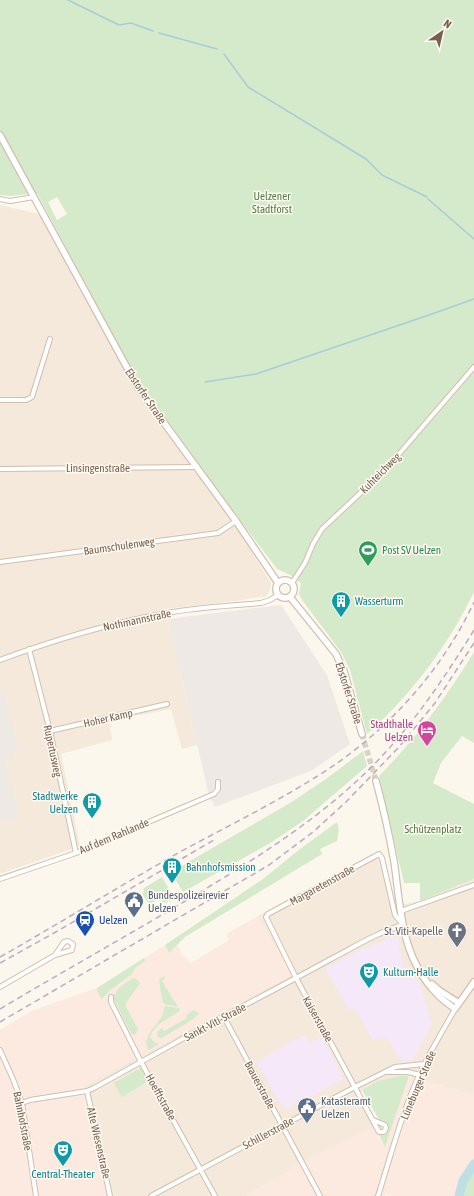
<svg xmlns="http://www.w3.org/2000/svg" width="474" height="1196" viewBox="0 0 474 1196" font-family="'Asap Condensed',sans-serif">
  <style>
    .residential { fill: #f4e9da }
    .commercial { fill: #fceae0 }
    .industrial { fill: #eee9e4 }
    .education { fill: #f4e8f9 }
    .green { fill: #d5eaca; fill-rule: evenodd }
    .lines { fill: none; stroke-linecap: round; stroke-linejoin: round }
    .stream { stroke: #a6cdd8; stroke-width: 1.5 }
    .river { stroke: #c0dee6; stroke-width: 9 }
    .secondary-tunnel { stroke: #dbd1c4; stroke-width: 5.5; stroke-dasharray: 5.5 3; stroke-linecap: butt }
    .street-casing { stroke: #cfc0b0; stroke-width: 6 }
    .secondary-casing { stroke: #d2c0af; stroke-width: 8 }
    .street { stroke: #fff; stroke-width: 4 }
    .secondary { stroke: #fff; stroke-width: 5.5 }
    .rail { stroke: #bba9c7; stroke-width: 1.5; stroke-dasharray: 6 4; stroke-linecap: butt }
    .labels { text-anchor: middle; stroke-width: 3; stroke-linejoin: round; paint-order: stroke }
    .park-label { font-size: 11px; fill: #547d46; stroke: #fefaf2 }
    .street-label { font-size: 11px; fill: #785f4e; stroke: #fefaf2 }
    .leisure-label { font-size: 11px; fill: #27864d; stroke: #fefaf2; text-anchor: start }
    .culture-label { font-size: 11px; fill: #0d838f; stroke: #fefaf2; text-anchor: start }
    .hotel-label { font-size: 11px; fill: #b23c85; stroke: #fefaf2; text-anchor: end }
    .service-label { font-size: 11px; fill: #4e5e75; stroke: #fefaf2; text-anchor: start }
    .transit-label { font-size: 11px; fill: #164399; stroke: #fefaf2; text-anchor: start }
    .worship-label { font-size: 11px; fill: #5b616d; stroke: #fefaf2; text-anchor: end }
  </style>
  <rect width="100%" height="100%" fill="#fcf7ec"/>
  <g class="residential">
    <path d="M0,205L39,214L135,387L235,524L271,583L270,590L266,596L235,601L164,609L168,619L197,745L182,749L171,709L109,721L112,740L61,754L80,846L0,874Z"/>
    <path d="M381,850L395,903L405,904L420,901L474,879V1095L409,1076H399L378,1081L360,1092L375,1120L378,1118L384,1127L378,1133L373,1128L300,1164L246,1196H109L83,1086L291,975L258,916Z"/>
  </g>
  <g class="commercial">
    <path d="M258,916L291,975L83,1086L109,1196H0V1030L31,1011L97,988L175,939L181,953L191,963L229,940L226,934Z"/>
    <path d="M409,1076L474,1095V1164L463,1181L459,1196H392L386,1194L385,1196H246L300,1164L373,1128L385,1147Z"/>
  </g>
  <g class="industrial">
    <path d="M281,605L327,675L350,744L311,771L215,807L209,796L168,619Z"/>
    <path d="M0,685L20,752L9,754L11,760L4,763L20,818L0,822Z"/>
  </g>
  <g class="education">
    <path d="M393,935L398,940L407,978L413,976L420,984L432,1024L413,1060L401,1061L387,1037L382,1040L380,1036L373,1041L354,1007L348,1010L325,968L361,949L375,945Z"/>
    <path d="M304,1035L309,1043L322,1036L344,1079L284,1110L256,1062Z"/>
  </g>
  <g class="green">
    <path d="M0,0H474V592C448,646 412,694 367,734L350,670L341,652L302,600L299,594L301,583L290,575L277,569L198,465L132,372L37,193L11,196L0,195ZM57,197L67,214L57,220L48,202Z"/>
    <path d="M474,652V743L462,736L441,763L433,783L474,804V879L420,901V883H404L379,776C416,739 447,696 474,652Z"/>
    <path d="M363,751L367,766L303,821L272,842L183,892L171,872L290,803L326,779Z"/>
    <path d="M337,822L339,829L337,841L320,849L322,854L185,937L169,953L165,945L263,879L300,849Z"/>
    <path d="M162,877L174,897L166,903L157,900L149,904L143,895L144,888Z"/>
    <path d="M144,958L145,961L135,968L132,974L109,991L106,995L101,999L97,990V988Z"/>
    <path d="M165,976V978L162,981L178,1007L164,1004L162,1000L159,979Z"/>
    <path d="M135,978L140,983L126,1003V1007L138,1029L136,1034L134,1035L131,1033L113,998C116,989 126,981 135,978Z"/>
    <path d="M165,1006L179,1008L180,1011C169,1018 154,1024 150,1037L154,1042L159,1044L149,1050C140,1038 157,1026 162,1016C163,1013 164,1009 165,1006Z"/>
    <path d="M194,1010L199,1014L190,1021L162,1038L157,1037L158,1031L162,1028L164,1031L187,1018L186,1015Z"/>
    <path d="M141,1068L148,1081L122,1097L114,1083Z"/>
    <path d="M399,1076H409L385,1147L378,1133L384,1126L378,1118L362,1090L378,1081Z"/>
    <path d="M474,1164V1196H459L463,1181Z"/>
  </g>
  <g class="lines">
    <g class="stream">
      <path d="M68,0L119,25L131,23L153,31"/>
      <path d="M159,33L217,49"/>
      <path d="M224,54L248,87L366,159L382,175L427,197"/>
      <path d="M428,199L474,239"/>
      <path d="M205,382L256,374L429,315L474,299"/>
    </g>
    <path class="river" d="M459,1196L463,1181L474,1164"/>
    <path class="secondary-tunnel" d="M362,734L376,781"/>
    <defs>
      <g id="street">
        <path d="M0,199L10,201L34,197"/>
        <path d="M0,400H26L32,397L50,339"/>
        <path d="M0,469L196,467"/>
        <path d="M0,562L218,533L236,521"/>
        <path d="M292,583L305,563L313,544L322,529L370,484L399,454L474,367"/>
        <path d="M29,649L50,731L76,853"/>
        <path d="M0,660C54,640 110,623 167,613C198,607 230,606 261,603L270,600L278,595"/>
        <path d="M50,731L167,704"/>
        <path d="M0,879L76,853L214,794L218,789V782"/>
        <path d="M401,911L474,885"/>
        <path d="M68,941L73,944L72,950L55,955L64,942Z"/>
        <path d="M0,987L55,955"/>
        <path d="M111,997V1002L141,1062L215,1196"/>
        <path d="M224,1017L320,1196"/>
        <path d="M0,1050L13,1079L22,1103L36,1196"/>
        <path d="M388,1072H408L420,1075"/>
        <path d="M87,1091L110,1196"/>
        <path d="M22,1103L30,1100L87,1091L94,1088L211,1023C251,1002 291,981 331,959C354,947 378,932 403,925L395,915L382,858L379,854L268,914L266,917L296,978L379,1132H384L386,1128L385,1125L373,1120"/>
        <path d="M151,1196L355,1087L395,1067L424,1064"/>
        <path d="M378,1196C392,1152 404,1104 425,1063C434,1045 445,1027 455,1009"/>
      </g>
      <g id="secondary">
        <path d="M0,135L137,386L236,521L278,583"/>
        <circle cx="285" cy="589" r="9"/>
        <path d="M290,597L336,654L344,671L362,734"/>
        <path d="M376,781C383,807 389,834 394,861C401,909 400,956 437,994C442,1000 449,1004 455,1009L474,982"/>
        <path d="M432,984L440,991L459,1003"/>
      </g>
    </defs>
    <use href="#street" class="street-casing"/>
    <use href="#secondary" class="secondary-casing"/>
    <use href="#street" class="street"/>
    <use href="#secondary" class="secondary"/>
    <g class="rail">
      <path d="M0,957C60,923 118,887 178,853C224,828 271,805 316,777C383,736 441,673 474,602"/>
      <path d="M0,963L54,933L214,840"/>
      <path d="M0,1009C62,972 125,937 187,900C257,858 327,815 383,755C418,717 447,674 474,630"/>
      <path d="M0,1022L269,865L313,832L346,802L399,747L435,703L474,643"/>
    </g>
  </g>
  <defs>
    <symbol id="stadium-pin" viewBox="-11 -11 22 30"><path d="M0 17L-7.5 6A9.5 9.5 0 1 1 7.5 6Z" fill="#2e9e5b" stroke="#fefaf2"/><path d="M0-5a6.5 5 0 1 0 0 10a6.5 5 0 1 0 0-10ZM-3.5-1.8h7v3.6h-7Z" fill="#fff"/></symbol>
    <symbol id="building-pin" viewBox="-11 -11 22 30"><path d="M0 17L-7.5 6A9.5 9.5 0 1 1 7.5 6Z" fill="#0f9aa8" stroke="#fefaf2"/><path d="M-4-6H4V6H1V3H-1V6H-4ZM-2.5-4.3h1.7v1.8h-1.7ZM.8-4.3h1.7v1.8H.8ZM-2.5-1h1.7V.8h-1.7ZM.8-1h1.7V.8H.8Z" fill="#fff"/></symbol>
    <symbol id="hotel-pin" viewBox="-11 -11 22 30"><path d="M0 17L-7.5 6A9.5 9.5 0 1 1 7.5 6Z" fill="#d1479c" stroke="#fefaf2"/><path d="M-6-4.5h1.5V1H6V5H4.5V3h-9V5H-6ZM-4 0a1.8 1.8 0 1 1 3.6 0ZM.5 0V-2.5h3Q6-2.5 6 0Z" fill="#fff"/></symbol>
    <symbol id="civic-pin" viewBox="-11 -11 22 30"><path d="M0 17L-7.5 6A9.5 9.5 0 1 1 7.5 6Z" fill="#5c6f8a" stroke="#fefaf2"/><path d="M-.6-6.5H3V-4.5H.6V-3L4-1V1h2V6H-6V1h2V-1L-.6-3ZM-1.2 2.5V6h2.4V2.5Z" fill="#fff"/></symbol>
    <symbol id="station-pin" viewBox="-11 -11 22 30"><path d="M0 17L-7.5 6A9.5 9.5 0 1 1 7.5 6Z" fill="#1a4fb4" stroke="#fefaf2"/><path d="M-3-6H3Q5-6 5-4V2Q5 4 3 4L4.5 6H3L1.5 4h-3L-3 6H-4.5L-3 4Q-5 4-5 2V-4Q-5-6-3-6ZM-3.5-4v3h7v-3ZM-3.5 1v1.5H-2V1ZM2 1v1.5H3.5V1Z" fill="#fff"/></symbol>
    <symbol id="church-pin" viewBox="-11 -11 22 30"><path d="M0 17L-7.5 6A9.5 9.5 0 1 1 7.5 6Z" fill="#6b7280" stroke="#fefaf2"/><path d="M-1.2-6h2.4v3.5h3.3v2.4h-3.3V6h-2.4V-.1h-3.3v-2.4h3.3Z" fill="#fff"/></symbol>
    <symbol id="theatre-pin" viewBox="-11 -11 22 30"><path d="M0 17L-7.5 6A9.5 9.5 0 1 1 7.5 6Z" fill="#0f9aa8" stroke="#fefaf2"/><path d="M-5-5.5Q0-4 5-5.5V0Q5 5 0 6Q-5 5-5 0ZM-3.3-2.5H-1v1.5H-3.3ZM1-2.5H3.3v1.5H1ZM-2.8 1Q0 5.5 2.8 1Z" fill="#fff"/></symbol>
  </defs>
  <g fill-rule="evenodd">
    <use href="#stadium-pin" x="357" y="539" width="22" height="30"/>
    <use href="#building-pin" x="330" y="590" width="22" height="30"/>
    <use href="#hotel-pin" x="416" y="719" width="22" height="30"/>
    <use href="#building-pin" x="81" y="791" width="22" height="30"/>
    <use href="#building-pin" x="161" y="856" width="22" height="30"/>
    <use href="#civic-pin" x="123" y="890" width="22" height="30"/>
    <use href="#station-pin" x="74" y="909" width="22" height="30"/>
    <use href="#church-pin" x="446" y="920" width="22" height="30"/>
    <use href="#theatre-pin" x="358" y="961" width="22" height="30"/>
    <use href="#civic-pin" x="296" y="1096" width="22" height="30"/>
    <use href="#theatre-pin" x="52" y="1139" width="22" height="30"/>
  </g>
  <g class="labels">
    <g class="park-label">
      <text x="272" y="200">Uelzener<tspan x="272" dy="13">Stadtforst</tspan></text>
      <text x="433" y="833">Schützenplatz</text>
    </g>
    <g class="street-label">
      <text transform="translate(146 396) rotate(56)" y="4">Ebstorfer Straße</text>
      <text x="98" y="472">Linsingenstraße</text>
      <text transform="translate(380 473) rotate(-45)" y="4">Kuhteichweg</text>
      <text transform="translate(119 546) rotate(-8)" y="4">Baumschulenweg</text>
      <text transform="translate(137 620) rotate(-12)" y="4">Nothmannstraße</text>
      <text transform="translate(349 693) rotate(72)" y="4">Ebstorfer Straße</text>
      <text transform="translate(108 718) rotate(-13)" y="4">Hoher Kamp</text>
      <text transform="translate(53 751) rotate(78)" y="4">Rupertusweg</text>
      <text transform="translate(114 836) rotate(-23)" y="4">Auf dem Rahlande</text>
      <text transform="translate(322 885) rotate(-29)" y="4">Margaretenstraße</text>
      <text transform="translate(318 1019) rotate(61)" y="4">Kaiserstraße</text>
      <text transform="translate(215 1022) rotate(-28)" y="4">Sankt-Viti-Straße</text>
      <text transform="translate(260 1085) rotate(62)" y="4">Brauerstraße</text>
      <text transform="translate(418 1085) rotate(-67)" y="4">Lüneburger Straße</text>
      <text transform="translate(161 1097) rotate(61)" y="4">Hoefftstraße</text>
      <text transform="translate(23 1121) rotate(79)" y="4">Bahnhofstraße</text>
      <text transform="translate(268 1133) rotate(-28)" y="4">Schillerstraße</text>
      <text transform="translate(99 1143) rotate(77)" y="4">Alte Wiesenstraße</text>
    </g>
    <g class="leisure-label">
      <text x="382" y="554">Post SV Uelzen</text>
    </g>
    <g class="culture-label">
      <text x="355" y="605">Wasserturm</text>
      <text x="78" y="800" text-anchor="end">Stadtwerke<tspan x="78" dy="13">Uelzen</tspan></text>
      <text x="186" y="871">Bahnhofsmission</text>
      <text x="383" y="976">Kulturn-Halle</text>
      <text x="63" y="1178" text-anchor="middle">Central-Theater</text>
    </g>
    <g class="hotel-label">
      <text x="413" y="728">Stadthalle<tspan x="413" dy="13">Uelzen</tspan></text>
    </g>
    <g class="service-label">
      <text x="148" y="899">Bundespolizeirevier<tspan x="148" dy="13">Uelzen</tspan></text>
      <text x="321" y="1105">Katasteramt<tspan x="321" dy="13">Uelzen</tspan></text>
    </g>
    <g class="transit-label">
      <text x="99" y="924">Uelzen</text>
    </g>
    <g class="worship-label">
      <text x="443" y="935">St. Viti-Kapelle</text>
    </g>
  </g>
  <g transform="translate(442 32) rotate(34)" stroke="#fefaf2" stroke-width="3" paint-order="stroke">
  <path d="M0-3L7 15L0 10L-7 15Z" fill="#785f4e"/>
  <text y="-6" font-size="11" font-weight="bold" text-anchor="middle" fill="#785f4e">N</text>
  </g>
</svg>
